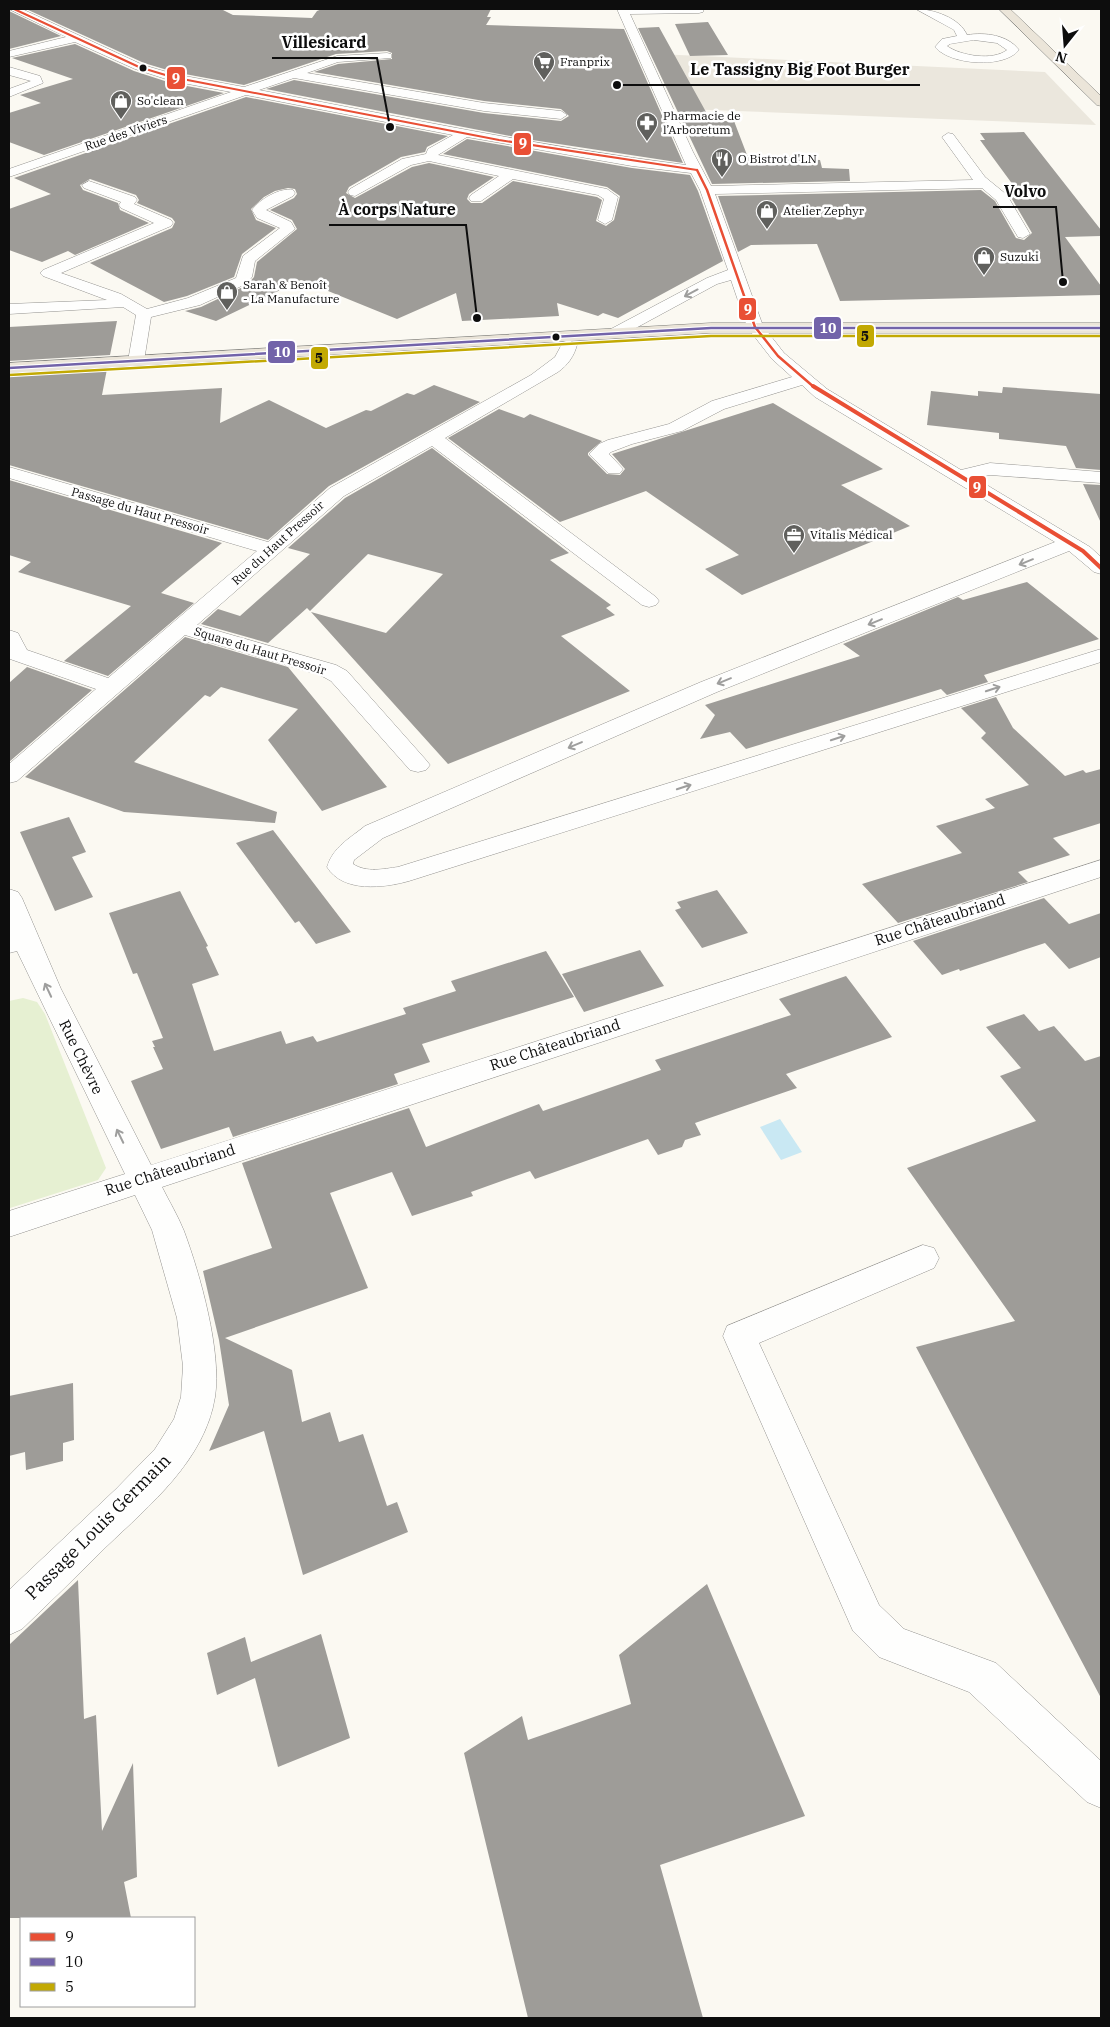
<svg xmlns="http://www.w3.org/2000/svg" width="1110" height="2027" font-family="'IBM Plex Serif',serif">
	<style>
		.green { fill: #e6f0d2 }
		.plaza { fill: #ebe7dd }
		.water { fill: #c9e8f3 }
		.building { fill: #9e9c98 }
		.lines { fill: none; stroke-linecap: round; stroke-linejoin: round }
		.minor-casing { stroke: #949390; stroke-width: 1 }
		.major-casing { stroke: #81817d; stroke-width: 1 }
		.minor { fill: #fefefd; fill-rule: evenodd }
		.major { fill: #ebe5d9; fill-rule: evenodd }
		.bus-1-far2-casing { stroke: #fff; stroke-width: 4 }
		.bus-1-far1-casing { stroke: #fff; stroke-width: 4.5 }
		.bus-1-casing { stroke: #fff; stroke-width: 6 }
		.bus-2-casing { stroke: #fff; stroke-width: 4.5 }
		.bus-3-casing { stroke: #fff; stroke-width: 4.5 }
		.bus-1-far2 { stroke: #e94f35; stroke-width: 2 }
		.bus-1-far1 { stroke: #e94f35; stroke-width: 2.5 }
		.bus-1 { stroke: #e94f35; stroke-width: 4 }
		.bus-2 { stroke: #7263a9; stroke-width: 2.5 }
		.bus-3 { stroke: #c2a903; stroke-width: 2.5 }
		.oneway { stroke: #9e9e9d }
		.bus-dot { fill: #0d0d0d; stroke: #fff; stroke-width: 2 }
		.labels { text-anchor: middle; stroke-width: 5; stroke-linejoin: round; paint-order: stroke }
		.far-poi-label { font-size: 12px; fill: #0d0d0d; stroke: #fff; text-anchor: start }
		.far-street-label { font-size: 12px; fill: #0d0d0d; stroke: #fff }
		.street-label { font-size: 15px; fill: #0d0d0d; stroke: #fff }
		.near-street-label { font-size: 18px; fill: #0d0d0d; stroke: #fff }
		.leader { fill: none; stroke: #0d0d0d; stroke-width: 2 }
		.callout-dot { fill: #0d0d0d; stroke: #fff; stroke-width: 2 }
		.callout-label { font-size: 16px; text-anchor: middle; font-weight: bold; fill: #0d0d0d; stroke: #fff; stroke-width: 5; stroke-linejoin: round; paint-order: stroke }
		.line-badge { stroke: #fff; stroke-width: 2 }
		.badge-label { font-size: 14px; text-anchor: middle; font-weight: bold; fill: #fff }
		.pale-badge-label { font-size: 14px; text-anchor: middle; font-weight: bold; fill: #111 }
	</style>
	<rect width="100%" height="100%" fill="#fbf9f2"/>
	<path class="green" d="M23 998 37 1002 45 1014 106 1168 98 1180 10 1208 9 1001Z"/>
	<path class="plaza" d="M658 54 1045 72 1096 125 684 109Z"/>
	<path class="water" d="M780 1119 802 1152 781 1160 760 1127Z"/>
	<path class="building" d="M26 9H221L233 15 312 18 317 11 322 9H491L487 17H491L486 25 624 29 683 163 526 139 266 89 294 80 484 113 561 121 569 116 561 109 484 101 314 72 338 64 392 59V53L387 51 336 54 244 85 174 72 144 63Z
		M9 11 61 36 9 49Z
		M708 22 728 55 690 56 675 24Z
		M659 27 711 121H734L747 155 792 156V159L820 160 822 168 849 169 850 181 712 184 638 28Z
		M75 44 134 71 171 83 224 93 44 155 9 142V113L41 103 20 95 73 79 12 58Z
		M246 97 448 136 427 147 425 152 401 157 349 187 346 193 355 198 412 167 429 163 494 177 469 194 467 199 471 203H482L513 181 597 197 602 200 596 221 606 226 614 220 620 196 607 187 443 154 467 139 632 168 690 175 698 191 723 261 618 318 603 313 598 316 557 303 559 316 462 321 456 293 397 319 301 280 216 321 185 311 201 307 247 285 254 277 257 262 297 229 292 220 270 210 294 198 297 194 295 189 288 188 275 191 264 197 251 209 256 220 276 228 242 254 234 277 187 296 164 302 90 263 172 228 175 222 172 218 137 203 139 200 136 195 90 179 80 185 83 190 118 203 120 210 149 223 75 255 68 251 42 262 9 250V209L51 194 14 178Z
		M1024 132 1101 230V236L1065 237 1101 286V295L840 301 817 244 751 245 738 252 718 196 981 190 995 201 1016 238 1024 240 1032 233 1009 194 1003 189H1016L980 140H985L980 133Z
		M117 321 110 355 9 361V327Z
		M107 369 102 395 222 388 220 423 269 400 326 428 366 410 371 411 407 393 414 395 434 385 480 402 329 486 268 540 9 465V375Z
		M1003 387 1101 394V470L1076 468 1066 446 999 439V433L927 425 931 391 978 396V391L1002 393Z
		M773 403 883 469 841 485 910 526 742 595 705 569 739 555 646 491 560 522 448 438 499 409 524 418 530 414 602 441 588 453V455L607 474 620 475 625 469 612 454Z
		M432 448 569 553 550 560 611 605 606 608 615 615 561 636 630 691 448 764 311 612 386 633 443 574 368 554 310 611 307 608 268 643 201 624 218 609 240 616 310 554 288 548 345 498Z
		M9 480 222 543 161 593 194 603 108 676 64 661 131 606 18 572 31 562 9 555Z
		M1083 484 1101 485V523Z
		M1027 582 1099 639 984 675 988 682 947 695 941 689 746 749 730 732 700 739 715 715 705 705 860 656 843 644 958 597 963 600Z
		M185 637 288 667 387 787 322 811 268 740 298 709 221 687 210 697 205 695 134 762 277 812 275 823 124 812 25 777Z
		M27 667 92 690 9 762V683Z
		M996 697 1013 728 1065 776 1083 770 1086 773 1101 769V823L1053 838 1070 855 1018 872 1028 882 898 923 862 884 962 853 936 826 995 808 985 799 1029 785 981 738 986 733 961 708Z
		M69 817 86 852 72 857 93 897 55 911 20 832Z
		M273 830 351 932 316 944 299 921 295 923 236 843Z
		M717 890 748 933 702 948 675 910 681 908 677 902Z
		M180 891 208 946 206 947 219 975 192 984 214 1051 281 1031 286 1044 313 1036 317 1042 406 1014 403 1008 456 991 451 981 546 951 574 997 422 1044 430 1062 394 1074 398 1084 233 1137 229 1127 161 1149 131 1081 163 1069 153 1047H155L152 1041 163 1038 137 973 133 974 109 913Z
		M1044 898 1069 924 1101 913V957L1069 969 1045 943 960 971 959 969 942 975 913 941Z
		M640 950 664 986 584 1012 562 974Z
		M846 976 892 1037 786 1074 797 1088 695 1123 701 1135 685 1140 682 1147 658 1155 648 1139 535 1179 530 1171 471 1192 473 1196 412 1216 392 1172 330 1193 368 1288 225 1338 292 1370 302 1422 330 1412 339 1442 363 1434 387 1506 397 1502 408 1532 303 1575 264 1431 209 1451 229 1405 219 1340 203 1271 272 1248 242 1163 409 1108 426 1147 539 1104 543 1111 661 1070 655 1060 791 1015 779 999Z
		M1024 1014 1039 1031 1054 1026 1085 1061 1101 1056V1698L916 1347 1015 1321 907 1168 1036 1121 1000 1076 1021 1068 986 1027Z
		M73 1383 74 1440 63 1443V1461L26 1470 25 1452 9 1456V1396Z
		M78 1580 84 1719 96 1715 102 1831 133 1763 137 1877 124 1882 131 1918H9V1645Z
		M707 1584 805 1816 660 1865 703 2018H528L464 1753 522 1716 528 1740 631 1704 619 1655Z
		M321 1634 350 1738 278 1767 255 1678 217 1695 207 1653 245 1637 251 1662Z"/>
	<g class="lines">
		<g class="minor-casing">
			<path id="minor" d="M9 9H22L143 65 174 74 244 87 337 56 387 53 391 54V58L338 62 307 73 484 103 561 111 567 115 561 119 484 111 294 78 259 90C401 117 543 147 686 165L617 9H703V12L699 13 630 14 693 152 711 186 973 180 942 137 948 133 953 134 985 177 1007 195 1030 234 1023 238 1018 237 996 200 982 188 715 194 763 326 784 353 827 389 961 470 990 463 1101 472V483L990 475 975 478 1090 547 1101 557V574L1094 572 1069 551 717 692 383 838 354 860 353 864C367 873 383 869 398 867L1101 649V662L409 881C384 888 343 893 327 867 333 847 349 839 365 826L701 682 1055 542 815 397 802 385 724 409 682 431 632 444 611 452 609 454 623 469 620 473H608L589 454 599 444 608 440 669 424 712 401 792 377 772 359 747 327 731 280 717 284 621 336 615 338 607 333 609 330 707 278 728 270 700 190 691 173 632 166 467 137 438 155 607 189 618 197 612 220 605 224 598 220 604 199 598 195 513 179 481 201H471L469 198 471 195 499 176 429 161 411 165 355 196 350 195 348 192 350 189 402 159 426 154 428 149 453 135 246 95 9 177V169L231 92 172 81 135 69 75 42 9 57V51L66 37Z
				M916 9C933 9 960 18 967 35 985 32 1008 35 1019 50 1004 69 950 65 935 47L942 39 957 36 954 30ZM974 40 997 43 1007 50C993 61 961 56 947 46L950 44Z
				M9 67 40 76 43 83 9 97V89L31 81 9 75Z
				M89 181 135 197 137 200 134 204 171 220 173 223 171 226 61 273 121 294 147 309 188 298 236 278 243 256 280 228 257 218 252 210C259 200 280 187 293 190L295 193 293 196 266 210 291 222 295 229 255 261 252 277 246 284 200 305 151 317 144 361 142 365H130L128 361 136 315 123 307 9 314V304L107 300 43 276 40 273 43 270 154 223 121 208 119 205 121 202 84 188 82 185Z
				M569 340 577 345C574 356 568 365 558 372L445 438 656 597 659 601 656 605 649 607 642 605 432 446 344 496 197 625 336 665 347 671 426 760 430 765 426 770 418 772 410 770 331 681 320 675 185 635 17 781 9 783V764L96 689 10 659 9 630 18 633 27 650 108 678 257 551 9 478V467L268 542 330 488 531 375 555 357 563 342Z
				M1101 860V877L162 1187C169 1201 178 1216 184 1231 200 1274 222 1352 215 1397 205 1460 150 1505 106 1547 78 1575 50 1602 22 1629L9 1635V1590L116 1489 155 1449 174 1419 181 1397 183 1366 177 1318 152 1230 135 1195 9 1237V1211L125 1174 17 951 9 953V889L18 892 22 898 61 989 151 1165Z
				M923 1245 934 1248 939 1258 934 1268 759 1343 879 1605 904 1629 996 1663 1101 1761V1808L1087 1802 969 1692 879 1657 853 1631 723 1336 727 1326Z"/>
		</g>
		<g class="major-casing">
			<path id="major" d="M999 9H1010L1101 96V106L1097 105Z
				M711 323H1101V333H711L9 373V363Z"/>
		</g>
		<use href="#minor" class="minor"/>
		<use href="#major" class="major"/>
		<g class="bus-1-far2-casing">
			<path id="bus-1-far2" d="M14 9 139 67 172 77 499 140 697 170"/>
		</g>
		<g class="bus-1-far1-casing">
			<path id="bus-1-far1" d="M697 170 707 190 755 327 778 356 815 388"/>
		</g>
		<g class="bus-1-casing">
			<path id="bus-1" d="M813 386 1083 551 1101 568"/>
		</g>
		<g class="bus-2-casing">
			<path id="bus-2" d="M9 368 711 328H1101"/>
		</g>
		<g class="bus-3-casing">
			<path id="bus-3" d="M9 375 711 336H1101"/>
		</g>
		<use href="#bus-1-far2" class="bus-1-far2"/>
		<use href="#bus-1-far1" class="bus-1-far1"/>
		<use href="#bus-1" class="bus-1"/>
		<use href="#bus-2" class="bus-2"/>
		<use href="#bus-3" class="bus-3"/>
	</g>
	<defs><path id="oneway-shaft" d="M-6 0H5M1.5-3L5.5 0L1.5 3" fill="none" stroke-width="1.6" stroke-linecap="round" stroke-linejoin="round" transform="scale(1.25)"/></defs>
	<g class="oneway">
		<use href="#oneway-shaft" transform="translate(691 293) rotate(152)"/>
		<use href="#oneway-shaft" transform="translate(1026 562) rotate(158)"/>
		<use href="#oneway-shaft" transform="translate(875 622) rotate(158)"/>
		<use href="#oneway-shaft" transform="translate(724 681) rotate(158)"/>
		<use href="#oneway-shaft" transform="translate(993 689) rotate(-18)"/>
		<use href="#oneway-shaft" transform="translate(838 738) rotate(-18)"/>
		<use href="#oneway-shaft" transform="translate(575 745) rotate(157)"/>
		<use href="#oneway-shaft" transform="translate(684 787) rotate(-18)"/>
		<use href="#oneway-shaft" transform="translate(48 990) rotate(-115)"/>
		<use href="#oneway-shaft" transform="translate(120 1136) rotate(-116)"/>
	</g>
	<defs>
		<g id="supermarket-pin" transform="scale(1.125)"><path d="M0 17L-7.5 6A9.5 9.5 0 1 1 7.5 6Z" fill="#60605d" stroke="#fff"/><path d="M-6-5.5h2.5l.6 2H6L4.5 2H-2.5L-4.4-4H-6ZM-1.5 3.2a1.3 1.3 0 1 0 .1 0ZM3 3.2a1.3 1.3 0 1 0 .1 0Z" fill="#fff"/></g>
		<g id="shop-pin" transform="scale(1.125)"><path d="M0 17L-7.5 6A9.5 9.5 0 1 1 7.5 6Z" fill="#60605d" stroke="#fff"/><path d="M-5-2.5h2.3a2.7 3.5 0 0 1 5.4 0H5L5.5 6h-11ZM-1.5-2.5h3a1.5 2.3 0 0 0-3 0Z" fill="#fff"/></g>
		<g id="pharmacy-pin" transform="scale(1.125)"><path d="M0 17L-7.5 6A9.5 9.5 0 1 1 7.5 6Z" fill="#60605d" stroke="#fff"/><path d="M-2-6h4v4h4v4h-4v4h-4v-4h-4v-4h4Z" fill="#fff"/></g>
		<g id="restaurant-pin" transform="scale(1.125)"><path d="M0 17L-7.5 6A9.5 9.5 0 1 1 7.5 6Z" fill="#60605d" stroke="#fff"/><path d="M-5-6h1v4h1v-4h1v4h1v-4h1v5L-1.5 .5V6h-2V.5L-5-1ZM5-6V6H3V1.5H1.5Q1.5-4 5-6Z" fill="#fff"/></g>
		<g id="office-pin" transform="scale(1.125)"><path d="M0 17L-7.5 6A9.5 9.5 0 1 1 7.5 6Z" fill="#60605d" stroke="#fff"/><path d="M-6-3h4V-5.5h4V-3h4V5H-6ZM-1-4.5V-3h2v-1.5ZM-6 0V1H6V0Z" fill="#fff"/></g>
	</defs>
	<g fill-rule="evenodd">
		<use href="#supermarket-pin" x="544" y="62"/>
		<use href="#shop-pin" x="121" y="101"/>
		<use href="#pharmacy-pin" x="647" y="123"/>
		<use href="#restaurant-pin" x="722" y="159"/>
		<use href="#shop-pin" x="767" y="211"/>
		<use href="#shop-pin" x="984" y="257"/>
		<use href="#shop-pin" x="227" y="292"/>
		<use href="#office-pin" x="794" y="535"/>
	</g>
	<g class="bus-dot">
		<circle cx="143" cy="68" r="4.5"/>
		<circle cx="556" cy="337" r="4.5"/>
	</g>
	<g class="labels">
		<g class="far-poi-label">
			<text x="560" y="66">Franprix</text>
			<text x="137" y="105">So'clean</text>
			<text x="663" y="120">Pharmacie de<tspan x="663" dy="14">l’Arboretum</tspan></text>
			<text x="738" y="163">O Bistrot d'LN</text>
			<text x="783" y="215">Atelier Zephyr</text>
			<text x="1000" y="261">Suzuki</text>
			<text x="243" y="289">Sarah &amp; Benoît<tspan x="243" dy="14">- La Manufacture</tspan></text>
			<text x="810" y="539">Vitalis Médical</text>
		</g>
		<g class="far-street-label">
			<text transform="translate(126 133) rotate(-19)" y="4">Rue des Viviers</text>
			<text transform="translate(140 511) rotate(16)" y="4">Passage du Haut Pressoir</text>
			<text transform="translate(278 543) rotate(-42)" y="4">Rue du Haut Pressoir</text>
			<text transform="translate(260 651) rotate(17)" y="4">Square du Haut Pressoir</text>
		</g>
		<g class="street-label">
			<text transform="translate(940 920) rotate(-18)" y="5">Rue Châteaubriand</text>
			<text transform="translate(555 1045) rotate(-18)" y="5">Rue Châteaubriand</text>
			<text transform="translate(81 1057) rotate(64)" y="5">Rue Chèvre</text>
			<text transform="translate(170 1170) rotate(-18)" y="5">Rue Châteaubriand</text>
		</g>
		<g class="near-street-label">
			<text transform="translate(98 1527) rotate(-45)" y="6">Passage Louis Germain</text>
		</g>
	</g>
	<path class="leader" d="M390 127L377 58H272M617 85L681 85H920M1063 282L1056 207H993M477 318L466 225H329"/>
	<g class="callout-dot">
		<circle cx="390" cy="127" r="5"/>
		<circle cx="617" cy="85" r="5"/>
		<circle cx="1063" cy="282" r="5"/>
		<circle cx="477" cy="318" r="5"/>
	</g>
	<g class="callout-label">
		<text x="324" y="48">Villesicard</text>
		<text x="800" y="75">Le Tassigny Big Foot Burger</text>
		<text x="1025" y="197">Volvo</text>
		<text x="397" y="215">À corps Nature</text>
	</g>
	<g class="line-badge">
		<rect x="166" y="66" width="20" height="24" rx="5" fill="#e94f35"/>
		<rect x="513" y="132" width="19" height="24" rx="5" fill="#e94f35"/>
		<rect x="738" y="297" width="19" height="24" rx="5" fill="#e94f35"/>
		<rect x="813" y="316" width="29" height="24" rx="5" fill="#7263a9"/>
		<rect x="856" y="324" width="19" height="24" rx="5" fill="#c2a903"/>
		<rect x="267" y="340" width="29" height="24" rx="5" fill="#7263a9"/>
		<rect x="310" y="346" width="19" height="24" rx="5" fill="#c2a903"/>
		<rect x="968" y="475" width="19" height="24" rx="5" fill="#e94f35"/>
	</g>
	<g class="badge-label">
		<text x="176" y="83">9</text>
		<text x="523" y="148">9</text>
		<text x="748" y="314">9</text>
		<text x="828" y="333">10</text>
		<text x="282" y="357">10</text>
		<text x="977" y="492">9</text>
	</g>
	<g class="pale-badge-label">
		<text x="865" y="341">5</text>
		<text x="319" y="363">5</text>
	</g>
	<rect width="1110" height="2027" fill="none" stroke="#0d0d0d" stroke-width="20"/>
	<rect x="20" y="1917" width="175" height="90" fill="#ffffff" stroke="#9e9e9e"/>
	<rect x="30" y="1933" width="25" height="8" fill="#e94f35" stroke="#9e9e9e"/>
	<text x="65" y="1942" font-size="15" fill="#0d0d0d">9</text>
	<rect x="30" y="1958" width="25" height="8" fill="#7263a9" stroke="#9e9e9e"/>
	<text x="65" y="1967" font-size="15" fill="#0d0d0d">10</text>
	<rect x="30" y="1983" width="25" height="8" fill="#c2a903" stroke="#9e9e9e"/>
	<text x="65" y="1992" font-size="15" fill="#0d0d0d">5</text>
	<g transform="translate(1065 45) rotate(197)" stroke="#ffffff" stroke-width="4" paint-order="stroke">
	<path d="M0-4L9 19L0 12L-9 19Z" fill="#0d0d0d"/>
	<text y="-8" font-size="14" font-weight="bold" text-anchor="middle" fill="#0d0d0d">N</text>
	</g>
</svg>
